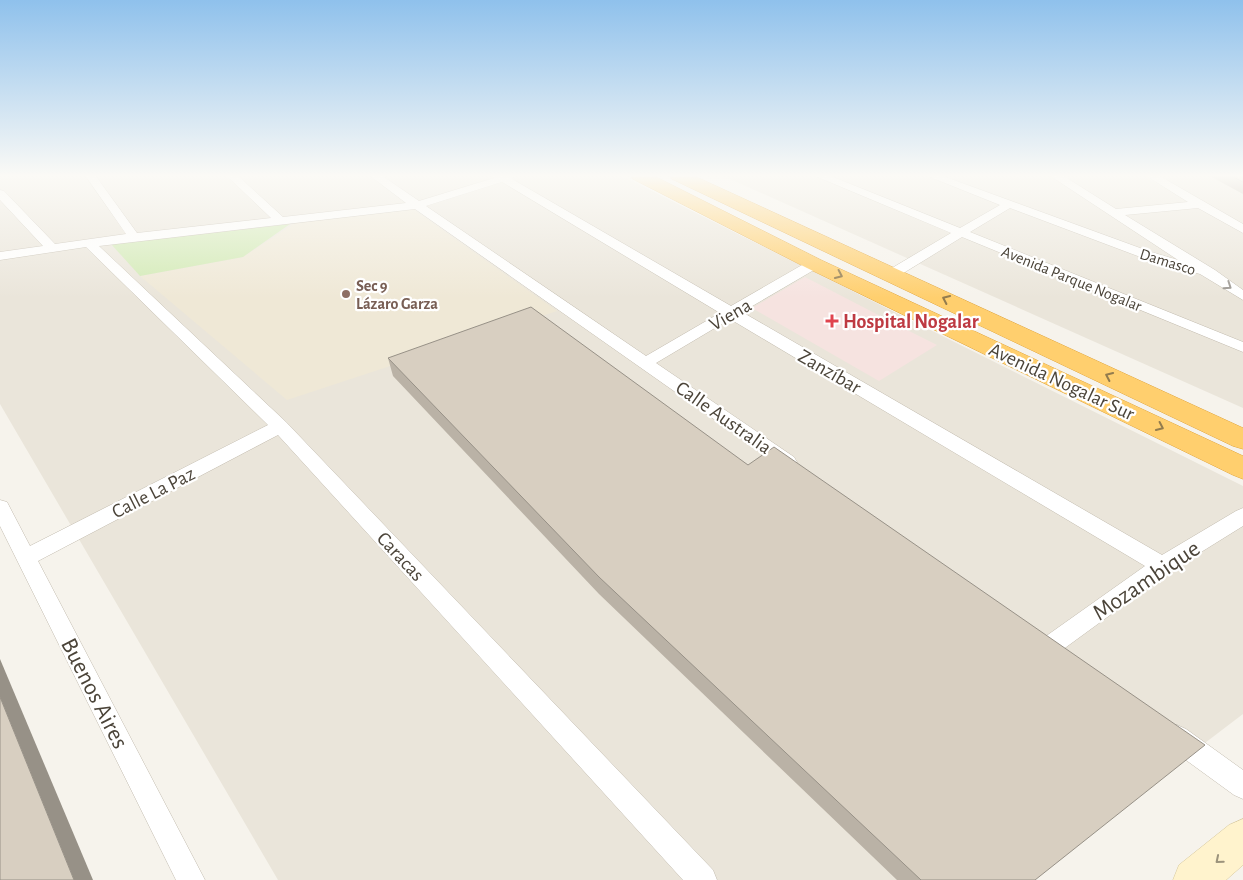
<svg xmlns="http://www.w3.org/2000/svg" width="1243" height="880" font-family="'Alegreya Sans',sans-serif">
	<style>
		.residential { fill: #eae5da }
		.education { fill: #efe8d6 }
		.medical { fill: #f6e3e0 }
		.green { fill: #d2eab5 }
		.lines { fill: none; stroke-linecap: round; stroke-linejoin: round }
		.street-casing { stroke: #c2bbae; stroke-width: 1 }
		.secondary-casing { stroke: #d6c79b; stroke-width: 1 }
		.highway-casing { stroke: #e0a43c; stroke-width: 1 }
		.street { fill: #fff; fill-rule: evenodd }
		.secondary { fill: #fff3cd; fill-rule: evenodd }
		.highway { fill: #ffcf6e; fill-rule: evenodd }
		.wall { fill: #bab2a6 }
		.shaded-wall { fill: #979187 }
		.building { fill: #d8cfc1; stroke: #979187 }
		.oneway { stroke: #937c4e }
		.oneway2 { stroke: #9c9892 }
		.oneway3 { stroke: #9c937c }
		.education-dot { fill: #8d6e63; stroke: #fff; stroke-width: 2 }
		.health-dot { fill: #e0444e; stroke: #fff; stroke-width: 2 }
		.labels { text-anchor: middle; stroke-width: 4.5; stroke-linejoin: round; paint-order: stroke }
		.far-street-label { font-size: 16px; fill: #4b4439; stroke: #fff }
		.far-education-label { font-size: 16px; font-weight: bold; fill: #785e54; stroke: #fff; text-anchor: start }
		.street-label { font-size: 20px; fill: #4b4439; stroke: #fff }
		.health-label { font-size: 20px; font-weight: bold; fill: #be3a42; stroke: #fff; text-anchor: start }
		.near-street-label { font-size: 24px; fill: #4b4439; stroke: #fff }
	</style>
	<rect width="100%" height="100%" fill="#f6f3ec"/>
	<path class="residential" d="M0 175H620L1243 486V714L1025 880H278L0 404Z
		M721 175H1142L1243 233V408Z
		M1154 175H1243V225Z"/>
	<path class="education" d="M413 209 557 311 287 400 140 276 243 257 295 223Z"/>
	<path class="medical" d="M805 277 915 334 937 345 879 381 752 308Z"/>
	<path class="green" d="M290 224 243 257 140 276 111 244Z"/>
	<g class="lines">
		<g class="street-casing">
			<path id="street" d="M85 175H95L137 233 271 218 226 175H237L283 217 406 203 369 175H381L419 201 494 178 492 175H516L512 179 731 306 809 261H819L820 264 819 267 742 312 1162 555 1236 511 1243 508V526L1169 572 1058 653 1050 657 1042 653 1039 646 1042 639 1145 566 730 319 656 363 794 457 797 462 794 467 788 469 782 467 415 209 99 246 286 422 713 870 717 880H683L278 435 38 561 205 880H176L0 526V500L7 502 30 546 268 425 86 247 0 260V252L43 246 0 200V190L4 191 55 244 126 234ZM502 182 720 313 646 356 426 206Z
				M813 175H828L960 228 1000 205 925 175H940L1151 252 1178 260 1049 175H1062L1116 209 1188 202 1145 175H1158L1243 224V233L1198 208 1125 215 1215 270 1243 290V300L1200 274 1143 258 1010 208 970 232 1243 342V352L962 237 897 277H887L885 274 887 271 951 233Z
				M1177 725 1186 729 1243 770V799L1234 795 1168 747 1164 738 1168 729Z"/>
		</g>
		<g class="secondary-casing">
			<path id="secondary" d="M1243 819V865L1226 880H1173L1179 865 1229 825Z"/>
		</g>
		<g class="highway-casing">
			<path id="highway" d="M631 175H652L821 260 1243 456V479L1233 475 807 268 633 179Z
				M670 175H692L1243 428V449L1233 446 672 179Z"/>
		</g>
		<use href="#street" class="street"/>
		<use href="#secondary" class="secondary"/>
		<use href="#highway" class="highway"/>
	</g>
	<path class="wall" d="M1208 175H1243V194Z
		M388 358 1035 880H897L599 594 393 376Z"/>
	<path class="shaded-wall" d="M0 659 93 880H74L0 697Z"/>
	<path class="building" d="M1230 175H1243V182Z
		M531 307 748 465 774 447 1205 745 1035 880H921L599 577 388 358Z
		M0 697 74 880H0Z"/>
	<defs><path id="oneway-chevron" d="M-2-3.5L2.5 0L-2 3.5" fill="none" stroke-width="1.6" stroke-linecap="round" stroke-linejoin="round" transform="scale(1.25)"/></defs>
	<g class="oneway">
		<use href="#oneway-chevron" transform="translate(839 275) rotate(25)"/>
		<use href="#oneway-chevron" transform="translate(946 299) rotate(-155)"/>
		<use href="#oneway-chevron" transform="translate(1109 376) rotate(-155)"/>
		<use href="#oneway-chevron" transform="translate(1160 427) rotate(25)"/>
	</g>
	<use class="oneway2" href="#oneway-chevron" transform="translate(1228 286) rotate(34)"/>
	<use class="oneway3" href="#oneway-chevron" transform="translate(1219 860) rotate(140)"/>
	<linearGradient id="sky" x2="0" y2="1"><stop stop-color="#8fc1ec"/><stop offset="0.59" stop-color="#fbfaf6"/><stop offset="1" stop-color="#fbfaf6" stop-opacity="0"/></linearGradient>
	<rect width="1243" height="298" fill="url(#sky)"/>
	<circle class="education-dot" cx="346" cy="294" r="5"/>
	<path class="health-dot" d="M829.5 313.5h5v5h5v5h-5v5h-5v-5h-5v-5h5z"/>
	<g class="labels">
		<g class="far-street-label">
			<text transform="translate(1168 261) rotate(17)" y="6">Damasco</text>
			<text transform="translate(1072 278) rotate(22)" y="6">Avenida Parque Nogalar</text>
		</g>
		<g class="far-education-label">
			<text x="356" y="291">Sec 9<tspan x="356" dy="18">Lázaro Garza</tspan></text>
		</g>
		<g class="street-label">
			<text transform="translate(730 314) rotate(-30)" y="7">Viena</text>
			<text transform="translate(830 371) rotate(30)" y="7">Zanzíbar</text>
			<text transform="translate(1062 381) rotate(25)" y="7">Avenida Nogalar Sur</text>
			<text transform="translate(724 417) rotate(35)" y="7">Calle Australia</text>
			<text transform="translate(153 492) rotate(-27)" y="7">Calle La Paz</text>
			<text transform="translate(401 556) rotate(47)" y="7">Caracas</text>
		</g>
		<g class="health-label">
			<text x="843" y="328">Hospital Nogalar</text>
		</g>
		<g class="near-street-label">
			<text transform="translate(1146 580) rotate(-34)" y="8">Mozambique</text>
			<text transform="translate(95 693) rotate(63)" y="8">Buenos Aires</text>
		</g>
	</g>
</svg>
